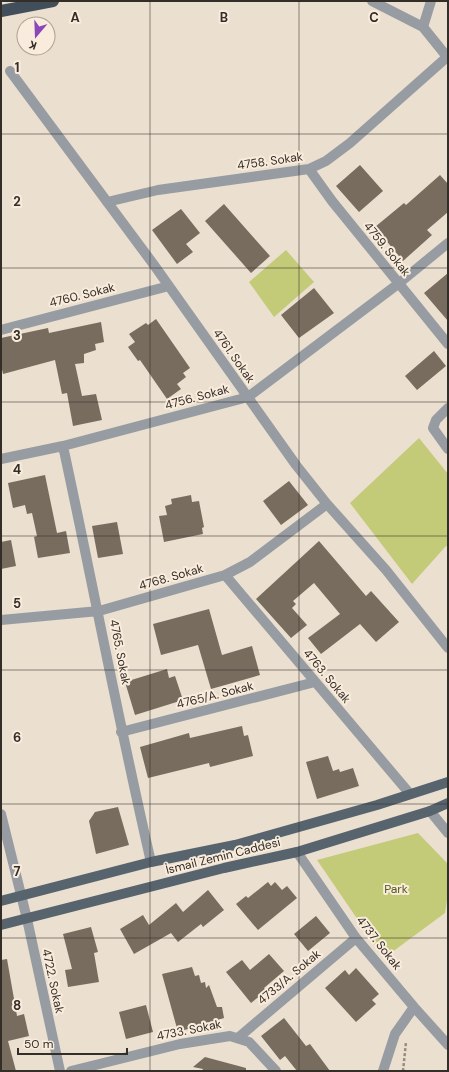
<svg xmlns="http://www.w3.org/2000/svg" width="449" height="1072" font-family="'DM Sans',sans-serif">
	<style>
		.green { fill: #c3cb79 }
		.building { fill: #776c5e }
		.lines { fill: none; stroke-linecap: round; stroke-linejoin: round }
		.path { stroke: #948c80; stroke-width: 2.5; stroke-dasharray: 3 2; stroke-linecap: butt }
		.minor { stroke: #969ca2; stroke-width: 10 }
		.major { stroke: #58646d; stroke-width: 10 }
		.highway { stroke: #424f5a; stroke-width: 12 }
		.grid { fill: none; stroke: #332e28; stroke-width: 1; stroke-opacity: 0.55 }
		.labels { text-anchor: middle; stroke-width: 4; stroke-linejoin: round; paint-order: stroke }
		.street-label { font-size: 12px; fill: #332e28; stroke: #f9ecdc }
		.park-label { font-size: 12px; fill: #54591a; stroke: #f9ecdc }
		.grid-label { font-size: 13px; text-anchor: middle; font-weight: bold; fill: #332e28; stroke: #f9ecdc; stroke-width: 4; stroke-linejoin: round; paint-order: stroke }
	</style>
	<rect width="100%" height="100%" fill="#ebdfcf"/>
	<path class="green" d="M286 250 314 282 274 317 249 282Z
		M419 438 448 474V547L446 546 412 584 350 503Z
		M418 833 448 864V894L445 913 384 958 317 860Z"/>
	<path class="building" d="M360 165 383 191 359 212 336 186Z
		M440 175 448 184V212L427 230 432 235 403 261 375 227 404 203 406 205Z
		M224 204 270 256 251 273 205 221Z
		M181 209 200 233 186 244 193 252 177 264 152 230Z
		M448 273V321L424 293Z
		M314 288 334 313 299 338 281 315Z
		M156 319 190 368 183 373 186 377 177 384 181 389 167 399 140 360 138 361 128 347 135 342 129 334 146 323 148 325Z
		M101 322 104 342 95 344 96 350 84 354V363L75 364 82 396 96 394 102 420 73 426 67 393 62 394 55 360 3 374 1 365V338L48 328 49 333Z
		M434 351 446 366 417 390 405 376Z
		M45 475 57 533 66 531 70 553 38 558 34 537 37 536 32 513 27 514 25 505 13 508 8 483Z
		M289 481 308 505 281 525 263 501Z
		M191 495 192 502 199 501 204 527 202 528 203 534 164 542 159 516 167 515 165 506 172 504 171 499Z
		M117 522 123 554 98 558 92 526Z
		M11 540 16 566 1 569V542Z
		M319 541 366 596 371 591 399 622 376 642 360 624 321 654 308 638 340 614 314 583 293 601 296 604 292 608 307 625 291 638 256 599Z
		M209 609 222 655 252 646 260 675 211 689 198 645 161 655 153 624Z
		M167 669 169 678 175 676 183 700 135 715 125 682Z
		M242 726 244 736 248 735 253 756 210 767 209 763 148 778 140 747 189 733 190 738Z
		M328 756 333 771 339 769 340 772 353 768 359 786 317 799 306 762Z
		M118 807 129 845 96 854 89 821 95 812Z
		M268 882 271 886 275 882 282 890 287 886 297 898 258 930 236 904 246 896 248 898Z
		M208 890 224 910 203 927 201 924 178 942 171 933 134 954 120 929 143 915 149 925 176 903 183 912Z
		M316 916 330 933 308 951 294 934Z
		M91 927 98 952 94 953 99 982 68 987 65 970 72 969 63 934Z
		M269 954 284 971 264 988 266 991 251 1003 226 972 242 960 250 970Z
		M7 959 17 1016 24 1014 29 1036 8 1041 16 1071H1V960Z
		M192 967 195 976 199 975 201 983 205 982 206 988 209 985 217 1007H222L224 1018 178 1032 162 974Z
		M356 968 379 994 372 1000 376 1004 356 1022 325 988 345 970 349 975Z
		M146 1005 153 1032 126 1039 119 1012Z
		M284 1018 306 1046 310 1044 330 1071H297L285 1056 280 1060 261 1036Z
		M205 1057 246 1068V1071H202L203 1069 193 1067Z"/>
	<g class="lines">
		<path class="path" d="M403 1071 406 1042"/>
		<path class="minor" d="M372 1 423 27 431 1
			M423 27 448 58
			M10 71 154 265 296 465 327 504 386 570 448 648
			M309 169 332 201 448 344
			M107 202 158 190 309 169 326 161 350 143 447 57
			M1 330 169 286
			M448 408 436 420 433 428 448 449
			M63 446C93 585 119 724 151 862
			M1 459 63 446 248 397 398 284 448 243
			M225 575 410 794
			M1 620 99 611 225 575 250 562 327 504
			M121 732 315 682
			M430 811 448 833
			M1 814 27 919 60 1071
			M297 852 356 938 414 1007 448 1045
			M239 1037 356 938
			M71 1071 180 1044 230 1036 249 1042 276 1071
			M383 1071 395 1034 414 1007"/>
		<path class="major" d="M1 901 151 862 235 845 377 805 448 782
			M1 925 224 868 297 852 430 811 448 803"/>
		<path class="highway" d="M1 11 53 1"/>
	</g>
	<path class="grid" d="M150 1V1071M299 1V1071M1 134H448M1 268H448M1 402H448M1 536H448M1 670H448M1 804H448M1 938H448"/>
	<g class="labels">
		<g class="street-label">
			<text transform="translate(270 161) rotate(-8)" y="4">4758. Sokak</text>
			<text transform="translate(387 249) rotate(51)" y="4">4759. Sokak</text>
			<text transform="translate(82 295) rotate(-14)" y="4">4760. Sokak</text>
			<text transform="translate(234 356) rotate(55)" y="4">4761. Sokak</text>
			<text transform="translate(197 397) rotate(-15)" y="4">4756. Sokak</text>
			<text transform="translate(171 577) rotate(-16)" y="4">4768. Sokak</text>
			<text transform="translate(120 652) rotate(79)" y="4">4765. Sokak</text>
			<text transform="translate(327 676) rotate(50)" y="4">4763. Sokak</text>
			<text transform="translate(215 695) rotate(-14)" y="4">4765/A. Sokak</text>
			<text transform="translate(223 856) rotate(-14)" y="4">İsmail Zemin Caddesi</text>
			<text transform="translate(379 943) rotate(52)" y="4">4737. Sokak</text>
			<text transform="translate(289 977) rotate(-40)" y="4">4733/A. Sokak</text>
			<text transform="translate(53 981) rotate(78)" y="4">4722. Sokak</text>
			<text transform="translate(189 1030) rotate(-11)" y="4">4733. Sokak</text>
		</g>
		<g class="park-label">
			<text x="396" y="893">Park</text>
		</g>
	</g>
	<g class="grid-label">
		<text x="75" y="22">A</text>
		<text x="224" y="22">B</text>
		<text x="374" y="22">C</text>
		<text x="17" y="72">1</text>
		<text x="17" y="206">2</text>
		<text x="17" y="340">3</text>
		<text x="17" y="474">4</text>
		<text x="17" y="608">5</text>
		<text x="17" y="742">6</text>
		<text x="17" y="876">7</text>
		<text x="17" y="1010">8</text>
	</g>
	<rect width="449" height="1072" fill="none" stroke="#332e28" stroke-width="4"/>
	<g transform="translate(36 36) rotate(199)"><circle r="19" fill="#f9ecdc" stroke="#aaa094"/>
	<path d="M0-3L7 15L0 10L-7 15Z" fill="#8c46b9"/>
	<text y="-6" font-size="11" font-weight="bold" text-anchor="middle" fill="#332e28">K</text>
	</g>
	<path d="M18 1048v6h109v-6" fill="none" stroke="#332e28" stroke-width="2"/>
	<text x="24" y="1048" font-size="12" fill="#332e28" stroke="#f9ecdc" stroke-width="3" paint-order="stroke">50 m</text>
</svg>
